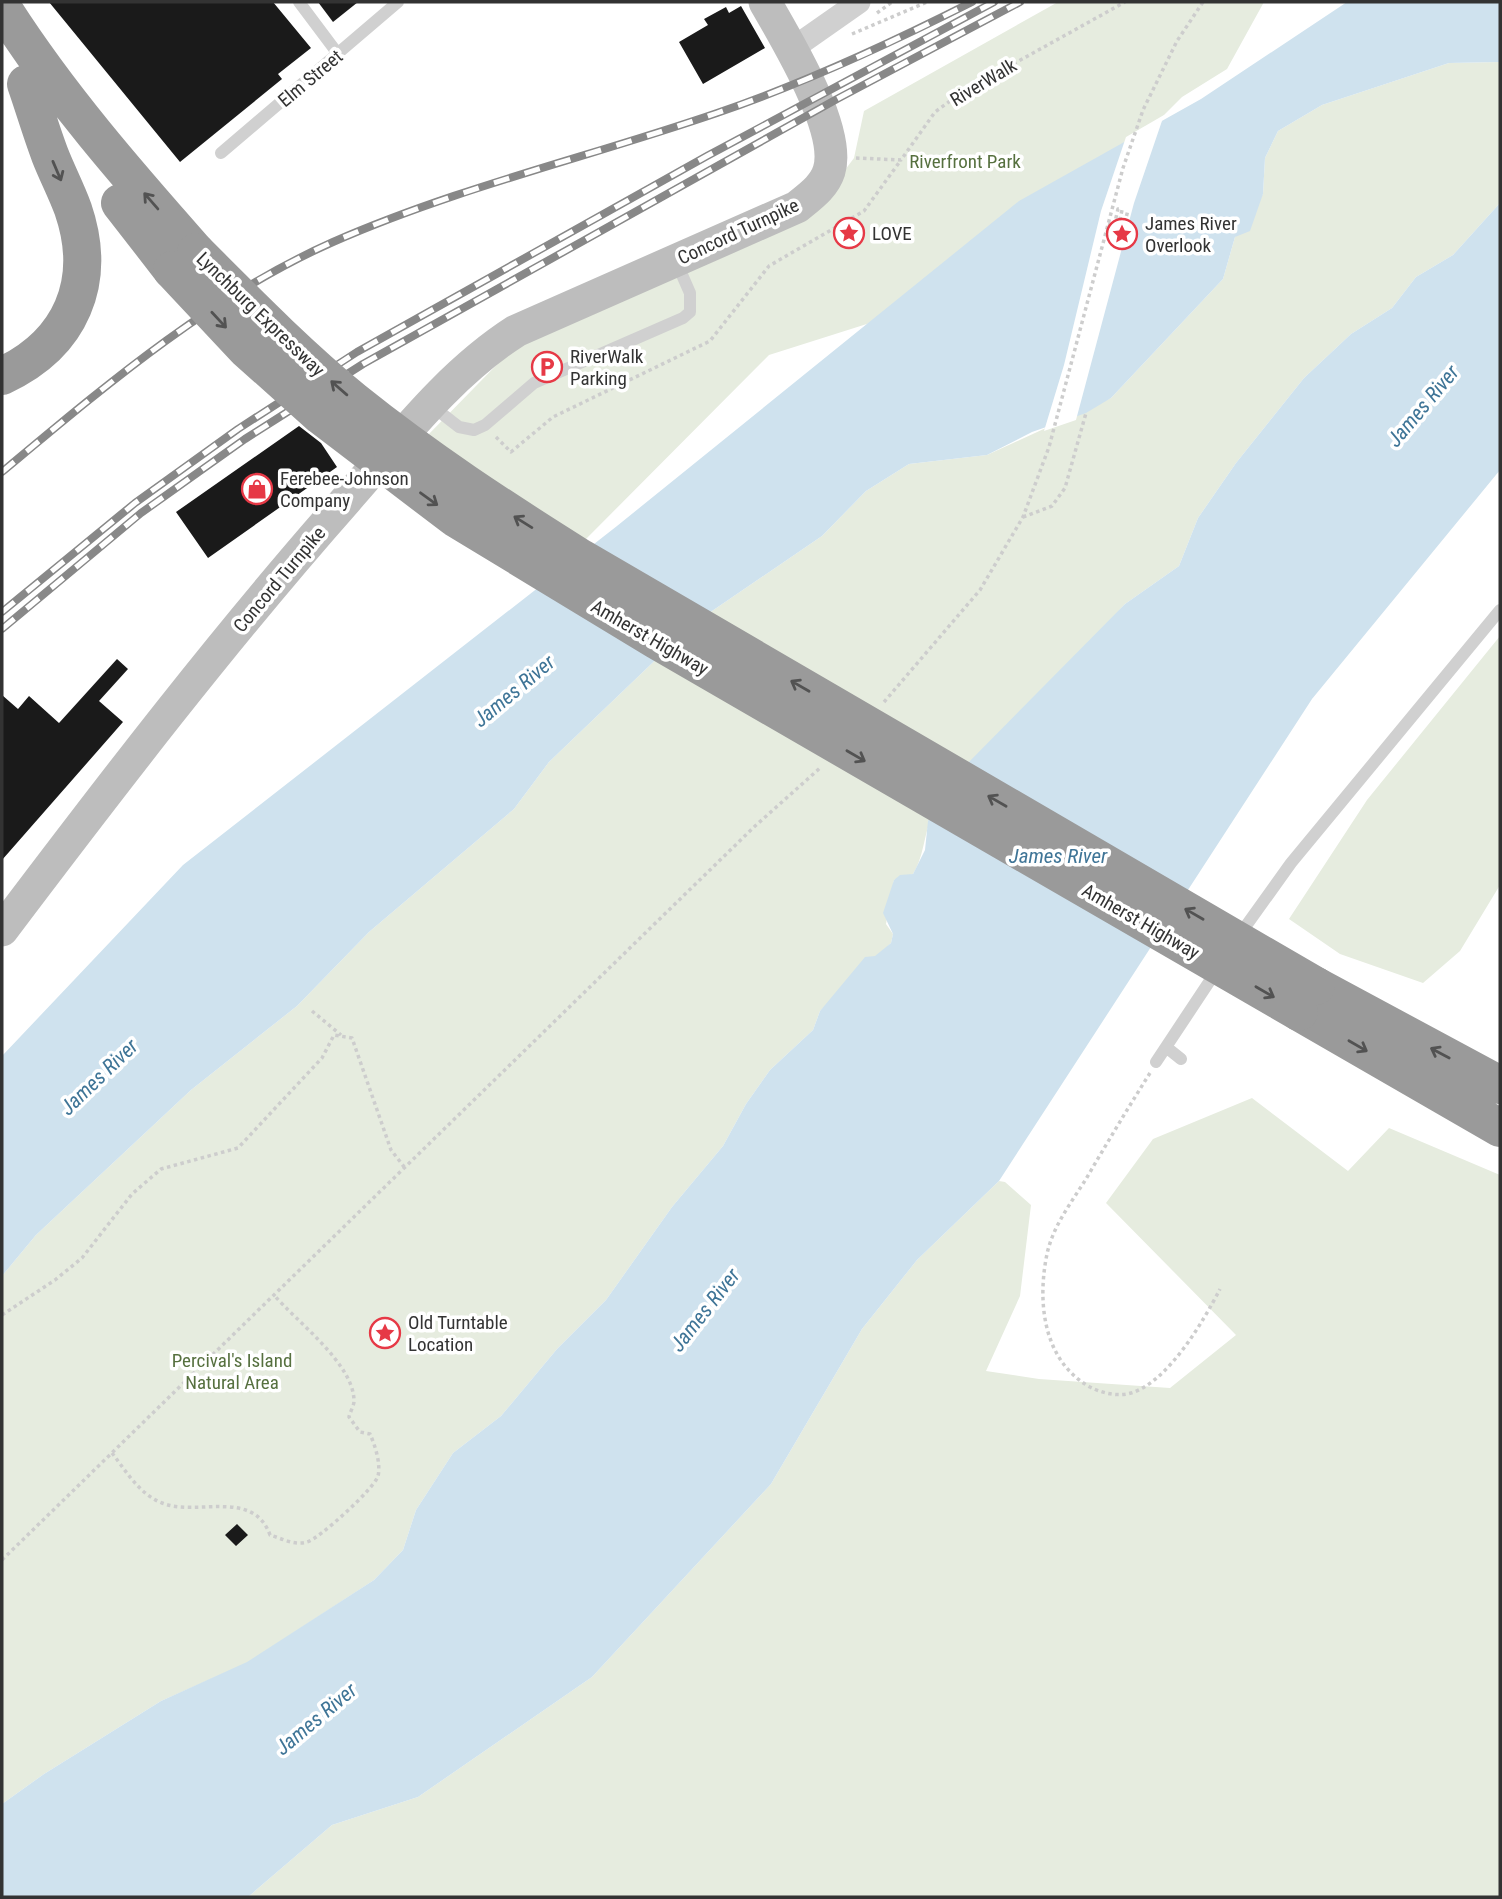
<svg xmlns="http://www.w3.org/2000/svg" width="1502" height="1899" font-family="'Roboto Condensed',sans-serif">
	<style>
		.green { fill: #e6ecdf }
		.water { fill: #cfe2ee }
		.pier { fill: #fff }
		.building { fill: #1a1a1a }
		.lines { fill: none; stroke-linecap: round; stroke-linejoin: round }
		.path { stroke: #cdcdcd; stroke-width: 3.5; stroke-dasharray: 3.5 3.5; stroke-linecap: butt }
		.lane { stroke: #d0d0d0; stroke-width: 12 }
		.street { stroke: #d0d0d0; stroke-width: 23 }
		.secondary { stroke: #bdbdbd; stroke-width: 33 }
		.highway { stroke: #9a9a9a; stroke-width: 38 }
		.rail-casing { stroke: #888; stroke-width: 8 }
		.rail { stroke: #fff; stroke-width: 5; stroke-dasharray: 16; stroke-linecap: butt }
		.highway-bridge { stroke: #9a9a9a; stroke-width: 38 }
		.oneway { stroke: #525252 }
		.labels { text-anchor: middle; stroke-width: 7; stroke-linejoin: round; paint-order: stroke }
		.street-label { font-size: 19px; fill: #333; stroke: #fff }
		.park-label { font-size: 19px; fill: #56703f; stroke: #fff }
		.poi-label { font-size: 19px; fill: #333; stroke: #fff; text-anchor: start }
		.water-label { font-size: 21px; font-style: italic; fill: #3f7597; stroke: #fff }
	</style>
	<rect width="100%" height="100%" fill="#fff"/>
	<path class="green" d="M1058 2H1264L1227 69 1182 97 1070 209 933 303 769 355 584 541 427 436 518 343 821 202 854 158 864 111Z
		M1500 62V203L1453 255 1416 277 1392 308 1351 334 1304 378 1236 463 1198 518 1179 566 1125 604 936 810C923 829 926 853 913 874L894 880 886 924 893 934 891 943 820 1011 813 1030 770 1070 746 1104 723 1146 672 1207 606 1300 557 1349 501 1416 453 1453 416 1510 403 1550 374 1580 247 1663 161 1701 44 1774 2 1804V1276L36 1235 191 1090 297 1006 369 932 514 809 549 762 693 624 822 536 866 491 909 464 987 455 1111 398 1223 279 1235 237 1263 194 1265 158 1278 131 1322 105 1449 63Z
		M1500 636V885L1460 951 1423 983 1340 954 1289 919 1367 800Z
		M1252 1098 1348 1171 1389 1128 1500 1175V1897H248L332 1825 418 1797 592 1677 771 1484 862 1329 917 1260 999 1181 1005 1182 1031 1205 1020 1296 986 1371 1039 1379 1170 1388 1236 1335 1106 1203 1153 1139Z"/>
	<path class="water" d="M1347 2H1500V62L1449 63 1322 105 1278 131 1265 158 1263 194 1250 231 1235 237 1223 279 1111 398 1086 413 1032 432 987 455 909 464 866 491 822 536 693 624 549 762 514 809 369 932 297 1006 191 1090 36 1235 2 1276V1056L183 865 617 526 1019 201 1201 99Z
		M1500 203V470L1312 699 999 1181 917 1260 862 1329 771 1484 592 1677 418 1797 332 1825 248 1897H2V1804L44 1774 161 1701 247 1662 374 1580 403 1550 416 1510 453 1453 501 1416 557 1349 606 1300 672 1207 723 1146 746 1104 770 1070 813 1030 820 1011 865 957 875 956 891 943 893 934 883 913 894 880 900 875 913 874 925 850 928 821 965 766 1125 604 1179 566 1198 518 1236 463 1304 378 1351 334 1392 308 1416 277 1453 255Z"/>
	<path class="pier" d="M1164 115 1134 203 1076 420 1044 431 1064 365 1101 211 1126 137Z"/>
	<path class="building" d="M49 2H273L311 48 278 74 282 79 180 162Z
		M318 2H358L333 22Z
		M741 6 765 48 703 84 679 42 708 25 704 19 726 7 729 13Z
		M299 426 321 443 337 467 208 558 176 512Z
		M117 659 128 669 99 701 123 722 2 860V695L18 709 29 696 59 723Z
		M237 1524 248 1535 236 1546 225 1535Z"/>
	<g class="lines">
		<path class="path" d="M877 13 892 2
			M852 34 927 2
			M856 158 901 160 935 112 961 93 1125 2
			M1108 224 1114 226 1118 209 1122 210 1117 233
			M1106 230 1122 234 1128 210
			M496 437 511 452 553 417 710 341 769 266 864 211 901 160
			M1023 517 1052 506 1065 488 1086 413
			M884 702 980 590 1023 517 1049 447 1123 168 1143 110 1177 41 1203 2
			M312 1011 341 1035
			M1150 1073C1128 1108 1107 1143 1086 1179 1071 1203 1053 1226 1047 1254 1037 1302 1043 1361 1090 1387 1102 1393 1117 1397 1131 1393 1168 1382 1203 1322 1220 1289
			M2 1315 55 1280 82 1258 132 1194 161 1169 238 1148 322 1058 334 1035 352 1038 391 1150 405 1168
			M112 1453C126 1471 139 1494 162 1503 196 1517 253 1488 270 1535 281 1538 294 1546 307 1542 319 1539 375 1488 378 1476 381 1464 375 1445 370 1434L360 1432 349 1417C350 1412 354 1406 354 1401 354 1364 297 1322 274 1295
			M2 1560 754 827 820 768"/>
		<path class="lane" d="M299 2 338 54
			M221 153 398 2
			M432 406 459 427 474 430 485 425 534 383 683 318 690 312V293L676 261
			M1238 937 1291 863 1500 610
			M1166 1047 1181 1059
			M1156 1062 1217 970"/>
		<path class="street" d="M792 49 859 2"/>
		<path class="secondary" d="M2 930C113 783 225 637 347 499 400 439 449 374 516 331L797 207C809 197 824 187 829 171 842 130 786 39 765 2"/>
		<path class="highway" d="M2 7C58 95 127 174 196 252
			M120 203 172 270
			M2 376C71 344 98 282 73 209 66 190 57 173 50 155 41 131 34 107 26 84
			M1316 986 1500 1085
			M1299 1012 1500 1128"/>
		<g class="rail-casing">
			<path id="rail" d="M2 472C105 386 209 297 333 242 456 188 589 157 717 113 805 83 889 44 972 2
				M2 612 135 503 238 429 357 352 707 156 994 2
				M2 629 141 513 245 439 363 364 837 99 1020 2"/>
		</g>
		<use href="#rail" class="rail"/>
		<path class="highway-bridge" d="M196 252C247 303 298 355 354 401 426 459 503 509 581 558L1316 986
			M172 270 246 349 321 416 455 518 656 640 1299 1012"/>
	</g>
	<defs><path id="oneway-shaft" d="M-6 0H5M1.5-3L5.5 0L1.5 3" fill="none" stroke-width="1.6" stroke-linecap="round" stroke-linejoin="round" transform="scale(1.75)"/></defs>
	<g class="oneway">
		<use href="#oneway-shaft" transform="translate(57 171) rotate(67)"/>
		<use href="#oneway-shaft" transform="translate(151 201) rotate(-131)"/>
		<use href="#oneway-shaft" transform="translate(219 320) rotate(47)"/>
		<use href="#oneway-shaft" transform="translate(339 388) rotate(-139)"/>
		<use href="#oneway-shaft" transform="translate(429 499) rotate(36)"/>
		<use href="#oneway-shaft" transform="translate(523 522) rotate(-148)"/>
		<use href="#oneway-shaft" transform="translate(800 686) rotate(-150)"/>
		<use href="#oneway-shaft" transform="translate(856 756) rotate(30)"/>
		<use href="#oneway-shaft" transform="translate(997 801) rotate(-150)"/>
		<use href="#oneway-shaft" transform="translate(1194 914) rotate(-150)"/>
		<use href="#oneway-shaft" transform="translate(1265 992) rotate(30)"/>
		<use href="#oneway-shaft" transform="translate(1358 1046) rotate(30)"/>
		<use href="#oneway-shaft" transform="translate(1440 1053) rotate(-152)"/>
	</g>
	<defs>
		<g id="sight-ring" transform="scale(1.575)"><circle r="9.5" fill="#fff" stroke="#e63946" stroke-width="1.5"/><path d="M0-6L1.8-2.2L6-1.7L2.9 1.2L3.7 5.4L0 3.3L-3.7 5.4L-2.9 1.2L-6-1.7L-1.8-2.2Z" fill="#e63946"/></g>
		<g id="parking-ring" transform="scale(1.575)"><circle r="9.5" fill="#fff" stroke="#e63946" stroke-width="1.5"/><path d="M-3.5-5.5H1a3.5 3.5 0 0 1 0 7H-1V5.5H-3.5ZM-1-3.4V-.6H.8a1.4 1.4 0 0 0 0-2.8Z" fill="#e63946"/></g>
		<g id="shop-ring" transform="scale(1.575)"><circle r="9.5" fill="#fff" stroke="#e63946" stroke-width="1.5"/><path d="M-5-2.5h2.3a2.7 3.5 0 0 1 5.4 0H5L5.5 6h-11ZM-1.5-2.5h3a1.5 2.3 0 0 0-3 0Z" fill="#e63946"/></g>
	</defs>
	<g fill-rule="evenodd">
		<use href="#sight-ring" x="849" y="233"/>
		<use href="#sight-ring" x="1122" y="234"/>
		<use href="#parking-ring" x="547" y="367"/>
		<use href="#shop-ring" x="257" y="489"/>
		<use href="#sight-ring" x="385" y="1333"/>
	</g>
	<g class="labels">
		<g class="street-label">
			<text transform="translate(310 78) rotate(-40)" y="7">Elm Street</text>
			<text transform="translate(983 82) rotate(-31)" y="7">RiverWalk</text>
			<text transform="translate(738 231) rotate(-25)" y="7">Concord Turnpike</text>
			<text transform="translate(261 314) rotate(44)" y="7">Lynchburg Expressway</text>
			<text transform="translate(279 579) rotate(-50)" y="7">Concord Turnpike</text>
			<text transform="translate(650 637) rotate(30)" y="7">Amherst Highway</text>
			<text transform="translate(1141 921) rotate(30)" y="7">Amherst Highway</text>
		</g>
		<g class="park-label">
			<text x="965" y="168">Riverfront Park</text>
			<text x="232" y="1367">Percival's Island<tspan x="232" dy="22">Natural Area</tspan></text>
		</g>
		<g class="poi-label">
			<text x="1145" y="230">James River<tspan x="1145" dy="22">Overlook</tspan></text>
			<text x="872" y="240">LOVE</text>
			<text x="570" y="363">RiverWalk<tspan x="570" dy="22">Parking</tspan></text>
			<text x="280" y="485">Ferebee-Johnson<tspan x="280" dy="22">Company</tspan></text>
			<text x="408" y="1329">Old Turntable<tspan x="408" dy="22">Location</tspan></text>
		</g>
		<g class="water-label">
			<text transform="translate(1423 406) rotate(-50)" y="7">James River</text>
			<text transform="translate(514 691) rotate(-40)" y="7">James River</text>
			<text x="1058" y="863">James River</text>
			<text transform="translate(99 1077) rotate(-44)" y="7">James River</text>
			<text transform="translate(705 1310) rotate(-52)" y="7">James River</text>
			<text transform="translate(316 1719) rotate(-40)" y="7">James River</text>
		</g>
	</g>
	<rect width="1502" height="1899" fill="none" stroke="#333333" stroke-width="7"/>
</svg>
